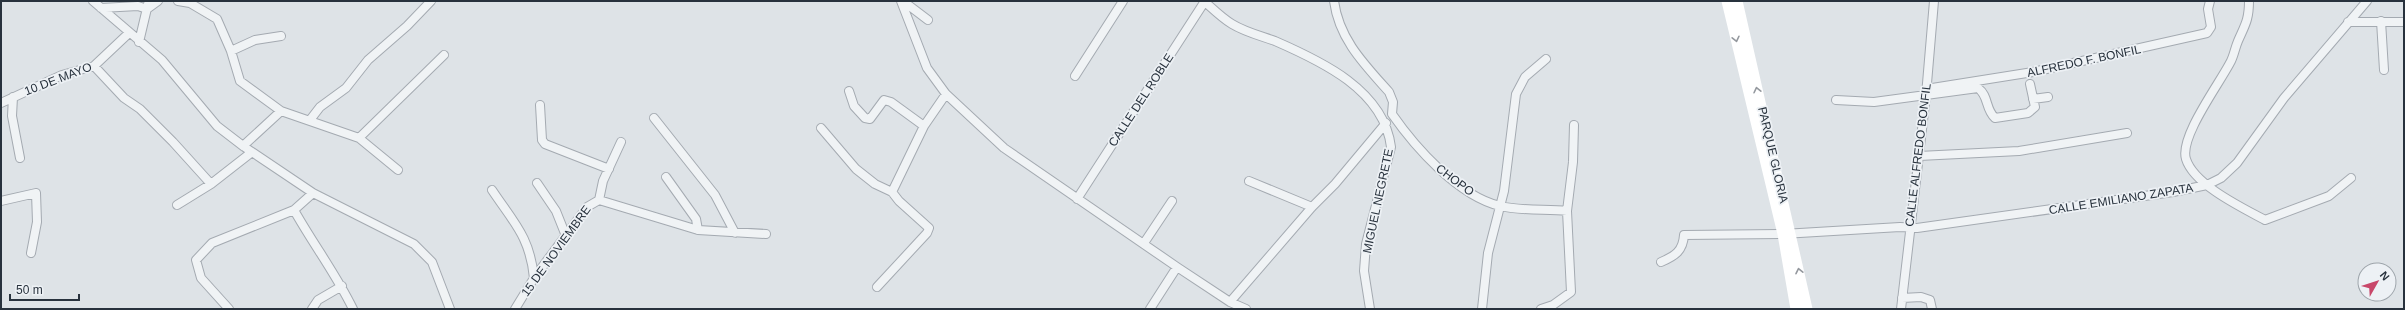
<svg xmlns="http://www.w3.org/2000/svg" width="2405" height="310" font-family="Arial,sans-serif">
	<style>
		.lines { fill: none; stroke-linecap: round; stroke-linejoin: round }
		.minor-casing { stroke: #a4aab1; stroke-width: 10 }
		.minor { stroke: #f0f3f5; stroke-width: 8 }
		.secondary { stroke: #fff; stroke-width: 11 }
		.oneway { stroke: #94989e }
		.labels { text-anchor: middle; stroke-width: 3.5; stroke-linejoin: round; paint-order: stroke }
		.street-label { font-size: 12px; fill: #28323d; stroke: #edf1f5 }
	</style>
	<rect width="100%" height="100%" fill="#dee3e7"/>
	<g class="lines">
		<g class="minor-casing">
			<path id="minor" d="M93 1 162 60 217 126 243 146 313 193 414 244 432 262 450 309
				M178 1 190 3 217 19 231 51 240 81 281 111 359 138 398 170
				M901 1 927 68 946 94 1004 148 1177 267 1230 302 1246 309
				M903 1 928 20
				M1204 1C1213 9 1222 18 1232 24 1245 32 1261 36 1275 41 1321 61 1384 90 1391 147L1366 244 1364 271 1370 309
				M1334 1C1339 39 1364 64 1389 92L1393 102 1392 114C1415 147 1458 196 1500 206 1520 211 1546 209 1567 211
				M2249 1C2249 20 2245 25 2238 41 2235 48 2234 55 2231 61 2220 83 2179 137 2186 159 2194 185 2243 208 2265 220L2329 196 2351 178
				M101 8 138 6 147 9 158 1
				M2381 21 2384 70
				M2348 22H2404
				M139 42 148 4
				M231 51 255 40 281 36
				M94 66 124 98 140 109 173 142 211 184
				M1075 76 1123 1
				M1926 89 2033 72 2207 33 2211 27 2208 9 2210 1
				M849 91 854 106 865 118 870 119 884 100 891 102 924 126
				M13 97 12 116 20 158
				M2033 99 2048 97
				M1836 100 1874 102 1978 88C1989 96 1985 109 1995 118L2028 113 2035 107 2030 84
				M1 103 62 75 94 66 129 33
				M540 105 542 140 545 144 609 169
				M654 118 715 195 735 233
				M310 120 320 107 346 88 368 60 407 26 431 1
				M821 128 856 169 875 184 892 192 899 201 929 228 927 233 877 287
				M359 138 444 55
				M243 146 281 111
				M1919 156 2019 151 2127 133
				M666 177 696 219 698 230
				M1249 181 1312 207
				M537 183 556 211 566 236
				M492 190C514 223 530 237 534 278
				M892 192 924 126 946 94
				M1077 199 1205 1
				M599 200 603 181 621 142
				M1 201 36 193 37 222 31 253
				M177 205 211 184 252 152
				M294 210C313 244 336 274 353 309
				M1144 243 1172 201
				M1661 262C1675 256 1683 251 1684 235L1783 234 1900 227 1917 228 2173 192 2207 185 2221 178 2237 163 2284 98 2367 1
				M1902 298 1921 297 1930 300 1932 309
				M1230 302 1312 207 1335 184 1386 123
				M229 309 201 278 196 260 212 243 294 210 313 193
				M312 309 318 300 342 286
				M515 309 534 278 587 207 599 200 698 230 766 234
				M1150 309 1177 267
				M1482 309 1488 253 1504 191 1516 94 1525 77 1546 59
				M1541 309 1553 305 1571 292 1567 211 1573 162 1574 125
				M1901 309 1926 95 1934 1"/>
		</g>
		<use href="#minor" class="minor"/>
		<path class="secondary" d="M1727 1 1783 234 1796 309
			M1737 1 1807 309"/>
	</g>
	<defs><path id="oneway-chevron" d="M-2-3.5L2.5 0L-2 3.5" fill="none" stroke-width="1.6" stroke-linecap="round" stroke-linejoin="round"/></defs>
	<g class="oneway">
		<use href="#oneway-chevron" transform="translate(1736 39) rotate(77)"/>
		<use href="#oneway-chevron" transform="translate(1757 90) rotate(-103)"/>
		<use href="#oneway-chevron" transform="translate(1799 271) rotate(-102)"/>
	</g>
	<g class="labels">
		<g class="street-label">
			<text transform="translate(2084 61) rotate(-12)" y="4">ALFREDO F. BONFIL</text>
			<text transform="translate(58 79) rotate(-21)" y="4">10 DE MAYO</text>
			<text transform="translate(1141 100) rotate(-57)" y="4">CALLE DEL ROBLE</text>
			<text transform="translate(1773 155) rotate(77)" y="4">PARQUE GLORIA</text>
			<text transform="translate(1918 155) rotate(-83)" y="4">CALLE ALFREDO BONFIL</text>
			<text transform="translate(1455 180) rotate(37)" y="4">CHOPO</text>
			<text transform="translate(2121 199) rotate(-9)" y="4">CALLE EMILIANO ZAPATA</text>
			<text transform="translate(1378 201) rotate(-78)" y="4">MIGUEL NEGRETE</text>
			<text transform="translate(556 251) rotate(-54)" y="4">15 DE NOVIEMBRE</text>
		</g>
	</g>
	<rect width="2405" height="310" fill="none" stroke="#28323d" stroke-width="4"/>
	<g transform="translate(2377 282) rotate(51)"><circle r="19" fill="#edf1f5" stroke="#9ea5ab"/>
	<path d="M0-3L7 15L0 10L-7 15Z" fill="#c8476a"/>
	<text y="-6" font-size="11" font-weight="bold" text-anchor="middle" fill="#28323d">N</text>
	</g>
	<path d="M10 294v6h69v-6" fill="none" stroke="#28323d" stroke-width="2"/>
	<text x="16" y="294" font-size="12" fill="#28323d" stroke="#edf1f5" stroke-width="3" paint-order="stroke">50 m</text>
</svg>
